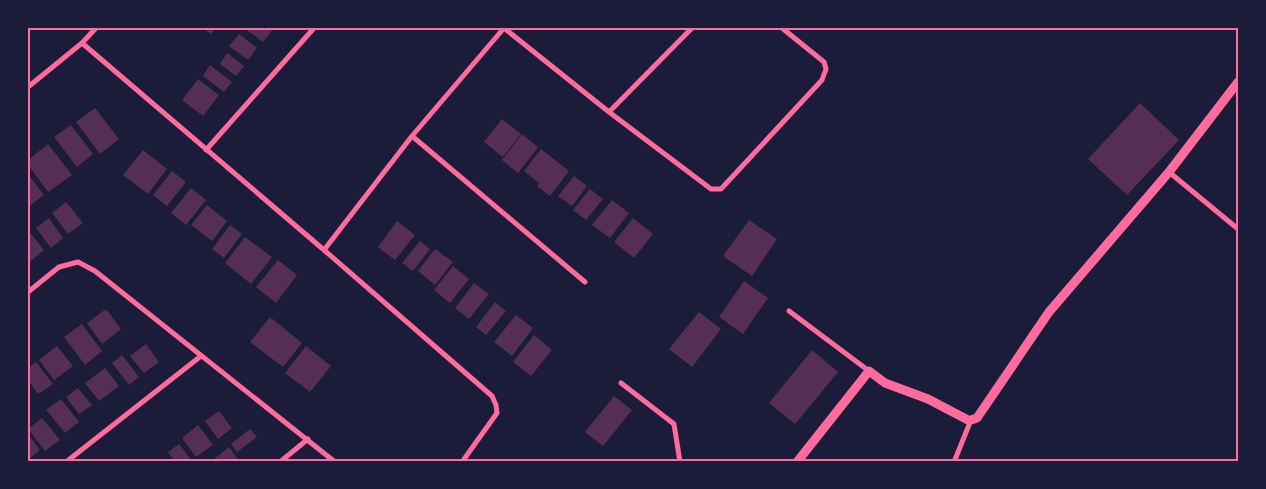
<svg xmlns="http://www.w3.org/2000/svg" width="1266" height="489" font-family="'Exo 2',sans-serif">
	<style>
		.building { fill: #542f53 }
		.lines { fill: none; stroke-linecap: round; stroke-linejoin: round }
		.minor { stroke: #ff6b9d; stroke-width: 5 }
		.tertiary { stroke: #ff6b9d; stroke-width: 9 }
		.neatline { fill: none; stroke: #ff6b9d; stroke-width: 2 }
	</style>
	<rect width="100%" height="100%" fill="#1b1b3a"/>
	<path class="building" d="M203 28H215L211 34Z
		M244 28H270L273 29 263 42Z
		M239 34 257 48 248 60 229 46Z
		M227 53 244 66 236 76 220 64Z
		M210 65 232 82 224 92 203 76Z
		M198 79 219 95 203 116 182 100Z
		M1140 103 1179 140 1127 195 1088 159Z
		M95 108 119 139 100 154 76 122Z
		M502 119 521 134 503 157 484 142Z
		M71 125 93 154 77 167 54 137Z
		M522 134 538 147 518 173 502 160Z
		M48 144 72 175 48 192 28 165V160Z
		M541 149 569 171 550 196 537 186 539 183 524 171Z
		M143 150 167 169 148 194 123 175Z
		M172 171 186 182 167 206 153 195Z
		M28 174 44 195 28 207Z
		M574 176 587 186 572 206 558 196Z
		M191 188 206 200 186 225 171 213Z
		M590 189 603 199 586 220 573 210Z
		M612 200 629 213 610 238 592 225Z
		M66 202 83 223 68 234 52 213Z
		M207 205 227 221 212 241 191 225Z
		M49 218 63 238 51 248 36 228Z
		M633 218 653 234 634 258 614 242Z
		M749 220 777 239 752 276 723 256Z
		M397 221 415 235 395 260 378 247Z
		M230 225 242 234 224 258 212 249Z
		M28 230 44 250 31 261 28 256Z
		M245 237 272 257 251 284 225 263Z
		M420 241 430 249 413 271 402 263Z
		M435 249 453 262 435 285 418 271Z
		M278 260 297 275 276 303 256 287Z
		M453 266 469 279 450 303 434 290Z
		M744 281 768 298 743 334 719 317Z
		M474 283 489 294 469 319 455 308Z
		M495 302 506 311 486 335 476 327Z
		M106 309 121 329 102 344 87 323Z
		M699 312 721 329 692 367 669 349Z
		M516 315 533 328 512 356 494 342Z
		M270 317 302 343 283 367 250 342Z
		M82 324 102 351 85 365 64 337Z
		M534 335 552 350 531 376 513 362Z
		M146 344 159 362 144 373 130 356Z
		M57 346 73 366 54 380 39 360Z
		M306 346 331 366 310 392 285 373Z
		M812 350 838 372 795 424 769 403Z
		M122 355 139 377 129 385 112 363Z
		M36 362 53 384 38 394 28 380V368Z
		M105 368 119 386 99 401 85 383Z
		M78 388 92 405 79 414 66 397Z
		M614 396 632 410 603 446 585 432Z
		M61 399 79 422 65 433 46 410Z
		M219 411 232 428 218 439 205 421Z
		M42 418 60 440 45 451 28 429Z
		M198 425 213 445 196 457 182 438Z
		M250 429 257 437 237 452 231 444Z
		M28 434 40 450 28 460Z
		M179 444 193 462H175L168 452Z
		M229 447 240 462H216L214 459Z"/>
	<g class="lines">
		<path class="minor" d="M504 28 609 112 711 189H721L822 80 826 69 824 62 782 28
			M82 43 324 250 492 396 496 405 497 413 462 462
			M28 87 82 43 96 28
			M609 112 692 28
			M412 136 585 282
			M206 150 314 28
			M1169 172 1238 229
			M324 250 412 136 504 28
			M28 292 59 267 78 262 95 271 335 462
			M789 311 869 371
			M621 383 674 424 680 462
			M66 462 201 356
			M280 462 308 439
			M954 462 971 420"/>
		<path class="tertiary" d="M797 462 869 371 885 383 928 399 968 420H971L977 418 1049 312 1169 172 1238 82"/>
	</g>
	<rect width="1266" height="489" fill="none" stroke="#1b1b3a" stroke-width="58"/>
	<rect x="29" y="29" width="1208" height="431" class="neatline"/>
</svg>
